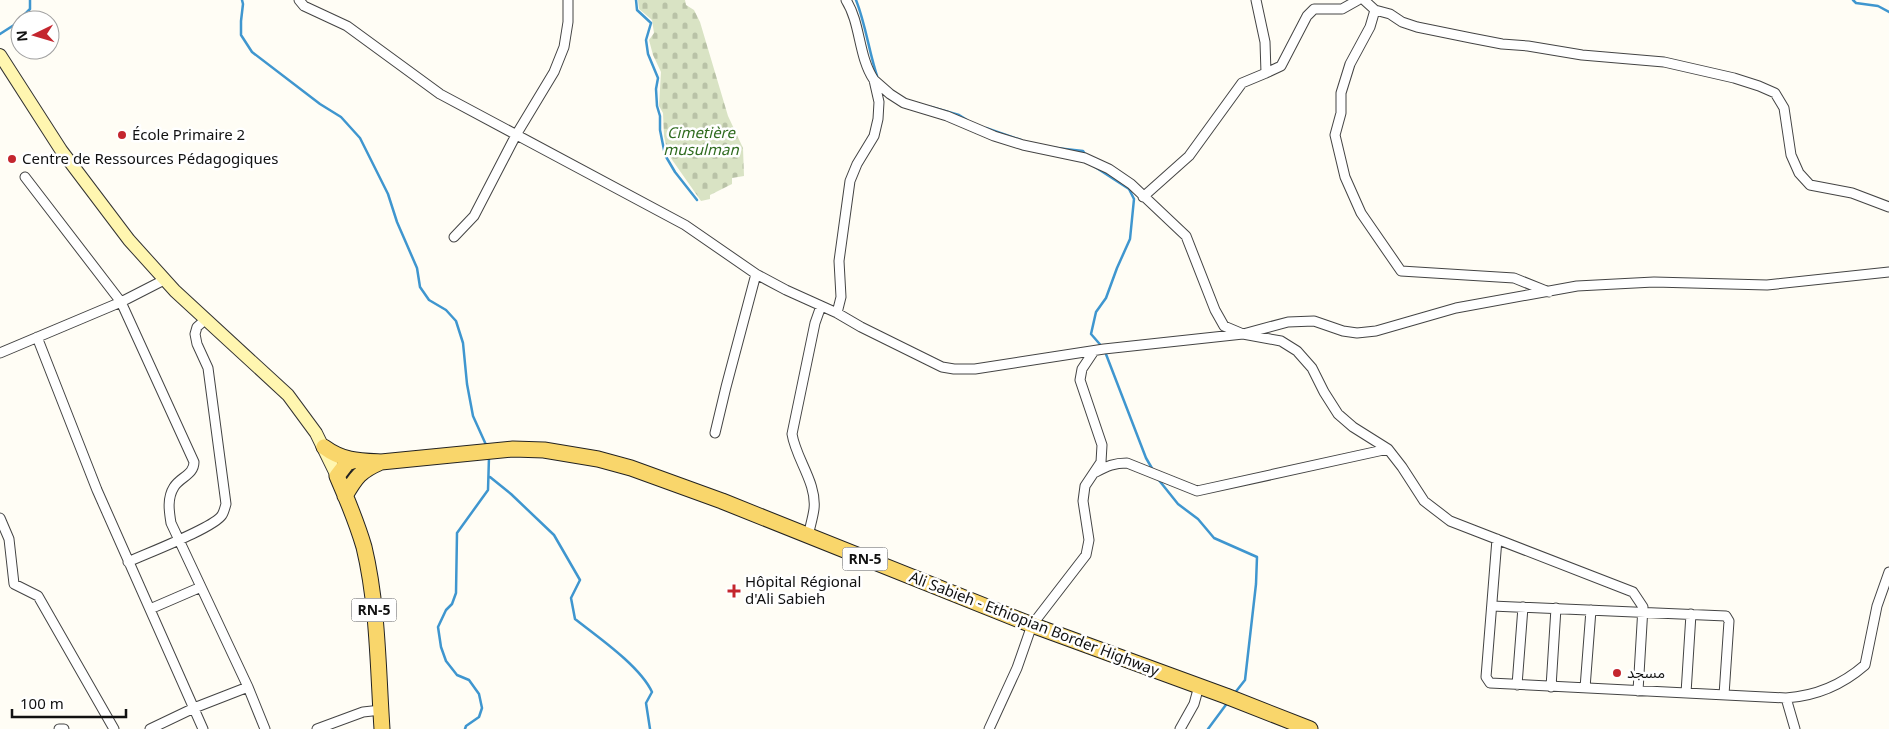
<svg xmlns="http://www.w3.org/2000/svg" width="1889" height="729" font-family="Georgia,'Noto Sans Arabic',serif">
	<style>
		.cemetery { fill: url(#cemetery-stones) }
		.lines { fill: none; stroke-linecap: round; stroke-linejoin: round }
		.stream { stroke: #3f96cf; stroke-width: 2.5 }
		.minor-casing { stroke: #444; stroke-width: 11 }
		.secondary-casing { stroke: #333; stroke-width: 14 }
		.primary-casing { stroke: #222; stroke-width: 17 }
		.minor { stroke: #fff; stroke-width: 9 }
		.secondary { stroke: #fff6b0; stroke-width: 12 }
		.primary { stroke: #f9d66b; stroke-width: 15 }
		.poi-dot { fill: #c4262e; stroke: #fff; stroke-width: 2 }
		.labels { text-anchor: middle; stroke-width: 5; stroke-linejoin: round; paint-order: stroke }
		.shield { fill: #fff; stroke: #585858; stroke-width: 1 }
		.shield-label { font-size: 14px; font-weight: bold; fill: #111 }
		.park-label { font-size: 15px; font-style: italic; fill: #2f6b1f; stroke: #fff }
		.poi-label { font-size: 15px; fill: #111; stroke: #fff; text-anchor: start }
		.street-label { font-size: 15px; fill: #111; stroke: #fff }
	</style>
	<defs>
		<pattern id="cemetery-stones" width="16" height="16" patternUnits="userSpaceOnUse" patternTransform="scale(1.25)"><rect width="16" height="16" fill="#d9e3c4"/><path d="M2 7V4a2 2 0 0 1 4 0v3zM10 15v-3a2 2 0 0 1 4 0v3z" fill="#b9c2a7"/></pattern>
	</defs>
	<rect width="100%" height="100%" fill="#fffdf5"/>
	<path class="cemetery" d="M638 0H685L686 5 694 10 700 22 728 116 743 148 744 176 732 178V184L710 195V199L701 201 668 154 664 136 663 113 659 106 661 72 653 55 649 40 654 33 652 20 639 9Z"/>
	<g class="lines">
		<path class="stream" d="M242 0 243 4 241 21V35L252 52 320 104 341 117 360 138 388 194 397 222 417 268 420 287 429 300 446 310 456 321 463 343 467 384 473 416 487 447
			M636 0 637 10 651 23 646 40 648 54 658 78 656 89 657 106 660 116V130L665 155 675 172 697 200
			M856 0C866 25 869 53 878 79
			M1853 0 1856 3 1878 6 1889 12
			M0 34 14 25 30 9V0
			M931 107 959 115 967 120
			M986 128 1021 140
			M1056 148 1083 151 1085 154
			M1092 165 1129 189 1134 199 1130 239 1117 268 1106 298 1096 312 1091 334 1104 349 1146 458 1153 470
			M490 477 511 494 554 535 580 580 571 598 575 619C598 637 640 666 652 692L646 703 650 729
			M1158 479 1178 504 1198 519 1214 538 1257 557 1256 584 1245 680 1234 694
			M465 729 466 726 479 717 482 708 479 694 469 680 457 675 446 661 441 647 438 627 446 610 452 604 456 593 457 533 488 490 489 457
			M1208 729 1228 702"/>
		<g class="minor-casing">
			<path id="minor" d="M299 0 304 6 347 26 440 94 685 225 756 274 786 290 837 313 861 327 942 367 954 369H975L1104 349 1243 334 1288 322 1314 321 1343 331 1357 333 1376 331 1456 308 1577 286 1654 282 1767 285 1889 272
				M846 0C861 24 858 56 874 80
				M1364 0 1375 10 1370 27 1350 64 1341 93V113L1335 135 1345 177 1361 213 1401 271 1514 278 1549 292
				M1375 10 1390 14 1402 22 1417 27 1471 38 1502 44 1528 46 1582 55 1664 62 1734 78 1759 86 1775 93 1784 108 1791 155 1799 173 1810 185 1852 193 1889 207
				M1266 73 1281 66 1307 16 1314 9H1342L1358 0
				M25 177 121 302 194 462C194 475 180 477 174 487 167 498 169 511 171 523L248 687 265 729
				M1143 197 1189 156 1242 83 1266 73 1265 42 1256 0
				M454 237 474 216 516 135 554 72 564 47 568 22V0
				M837 313 841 297 839 261 850 181 857 164 874 136 878 119 879 102 874 80 890 94 904 103 947 116 994 136 1023 145 1085 158 1109 169 1131 184 1186 236 1215 310 1224 326 1243 334 1281 341 1297 351 1312 368 1324 392 1338 414 1353 427 1388 449 1402 467 1424 501 1450 521 1633 592 1643 607 1638 691
				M37 337 97 490 203 729
				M0 353 121 302 164 280
				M715 433 726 387 756 274
				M1096 472C1107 466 1114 463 1127 463L1197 491 1388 449
				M0 518 9 539 14 584 38 596 114 729
				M808 536C810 527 813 517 814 509 817 483 796 459 792 434L815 323 821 306
				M1497 539 1486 677 1490 683 1786 698C1816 696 1842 685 1865 665L1877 606 1889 572
				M128 562C145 554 214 528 222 515 224 512 225 507 226 504L208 368 197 344 195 334 197 327 206 319
				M1492 606 1726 616 1729 621 1724 695
				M150 609 201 587
				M1517 685 1523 607
				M1551 687 1556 608
				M1585 688 1591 610
				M1686 693 1691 614
				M1786 698 1795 729
				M59 729H64
				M150 729 194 708 248 687
				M317 729 363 712 381 710
				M989 729 1017 668 1032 625 1086 555 1089 540 1083 501 1085 486 1101 462 1102 445 1080 380 1082 369 1094 351
				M1180 729 1194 704 1199 686"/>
		</g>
		<g class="secondary-casing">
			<path id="secondary" d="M0 55 61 150 129 240 175 291 288 395 316 433 337 476"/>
		</g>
		<g class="primary-casing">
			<path id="primary" d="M324 447C343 461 359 461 381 462L513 449 544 450 598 459 631 468 722 501 1032 625 1226 696 1310 729
				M356 460 347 463 337 476C347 499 357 523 364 547 378 605 378 670 382 729
				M345 496C356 477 360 471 381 462"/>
		</g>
		<use href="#minor" class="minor"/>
		<use href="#secondary" class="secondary"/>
		<use href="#primary" class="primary"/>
	</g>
	<g class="poi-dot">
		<circle cx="122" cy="135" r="5"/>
		<circle cx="12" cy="159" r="5"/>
		<path d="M731.5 583.5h5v5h5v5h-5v5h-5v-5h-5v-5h5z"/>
		<circle cx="1617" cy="673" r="5"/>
	</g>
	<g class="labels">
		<g class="shield">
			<rect x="842.5" y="547.5" width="45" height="23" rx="4"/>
			<rect x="351.5" y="598.5" width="45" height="23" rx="4"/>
		</g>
		<g class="shield-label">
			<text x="865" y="564">RN-5</text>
			<text x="374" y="615">RN-5</text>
		</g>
		<g class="park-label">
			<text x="701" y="138">Cimetière<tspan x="701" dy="17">musulman</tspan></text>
		</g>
		<g class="poi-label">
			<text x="132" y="140">École Primaire 2</text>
			<text x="22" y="164">Centre de Ressources Pédagogiques</text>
			<text x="745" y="587">Hôpital Régional<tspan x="745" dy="17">d'Ali Sabieh</tspan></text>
			<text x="1627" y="678">مسجد</text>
		</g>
		<g class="street-label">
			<text transform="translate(1034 624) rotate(21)" y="5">Ali Sabieh - Ethiopian Border Highway</text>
		</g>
	</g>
	<g transform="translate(35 35) rotate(265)"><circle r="24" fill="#ffffff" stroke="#a0a0a0"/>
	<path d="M0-4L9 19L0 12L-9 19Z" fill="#c4262e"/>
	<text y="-8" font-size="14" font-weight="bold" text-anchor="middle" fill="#111111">N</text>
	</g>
	<path d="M12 709v8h114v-8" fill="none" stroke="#111111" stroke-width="2.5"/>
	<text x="20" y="709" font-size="15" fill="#111111" stroke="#ffffff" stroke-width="4" paint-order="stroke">100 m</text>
</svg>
